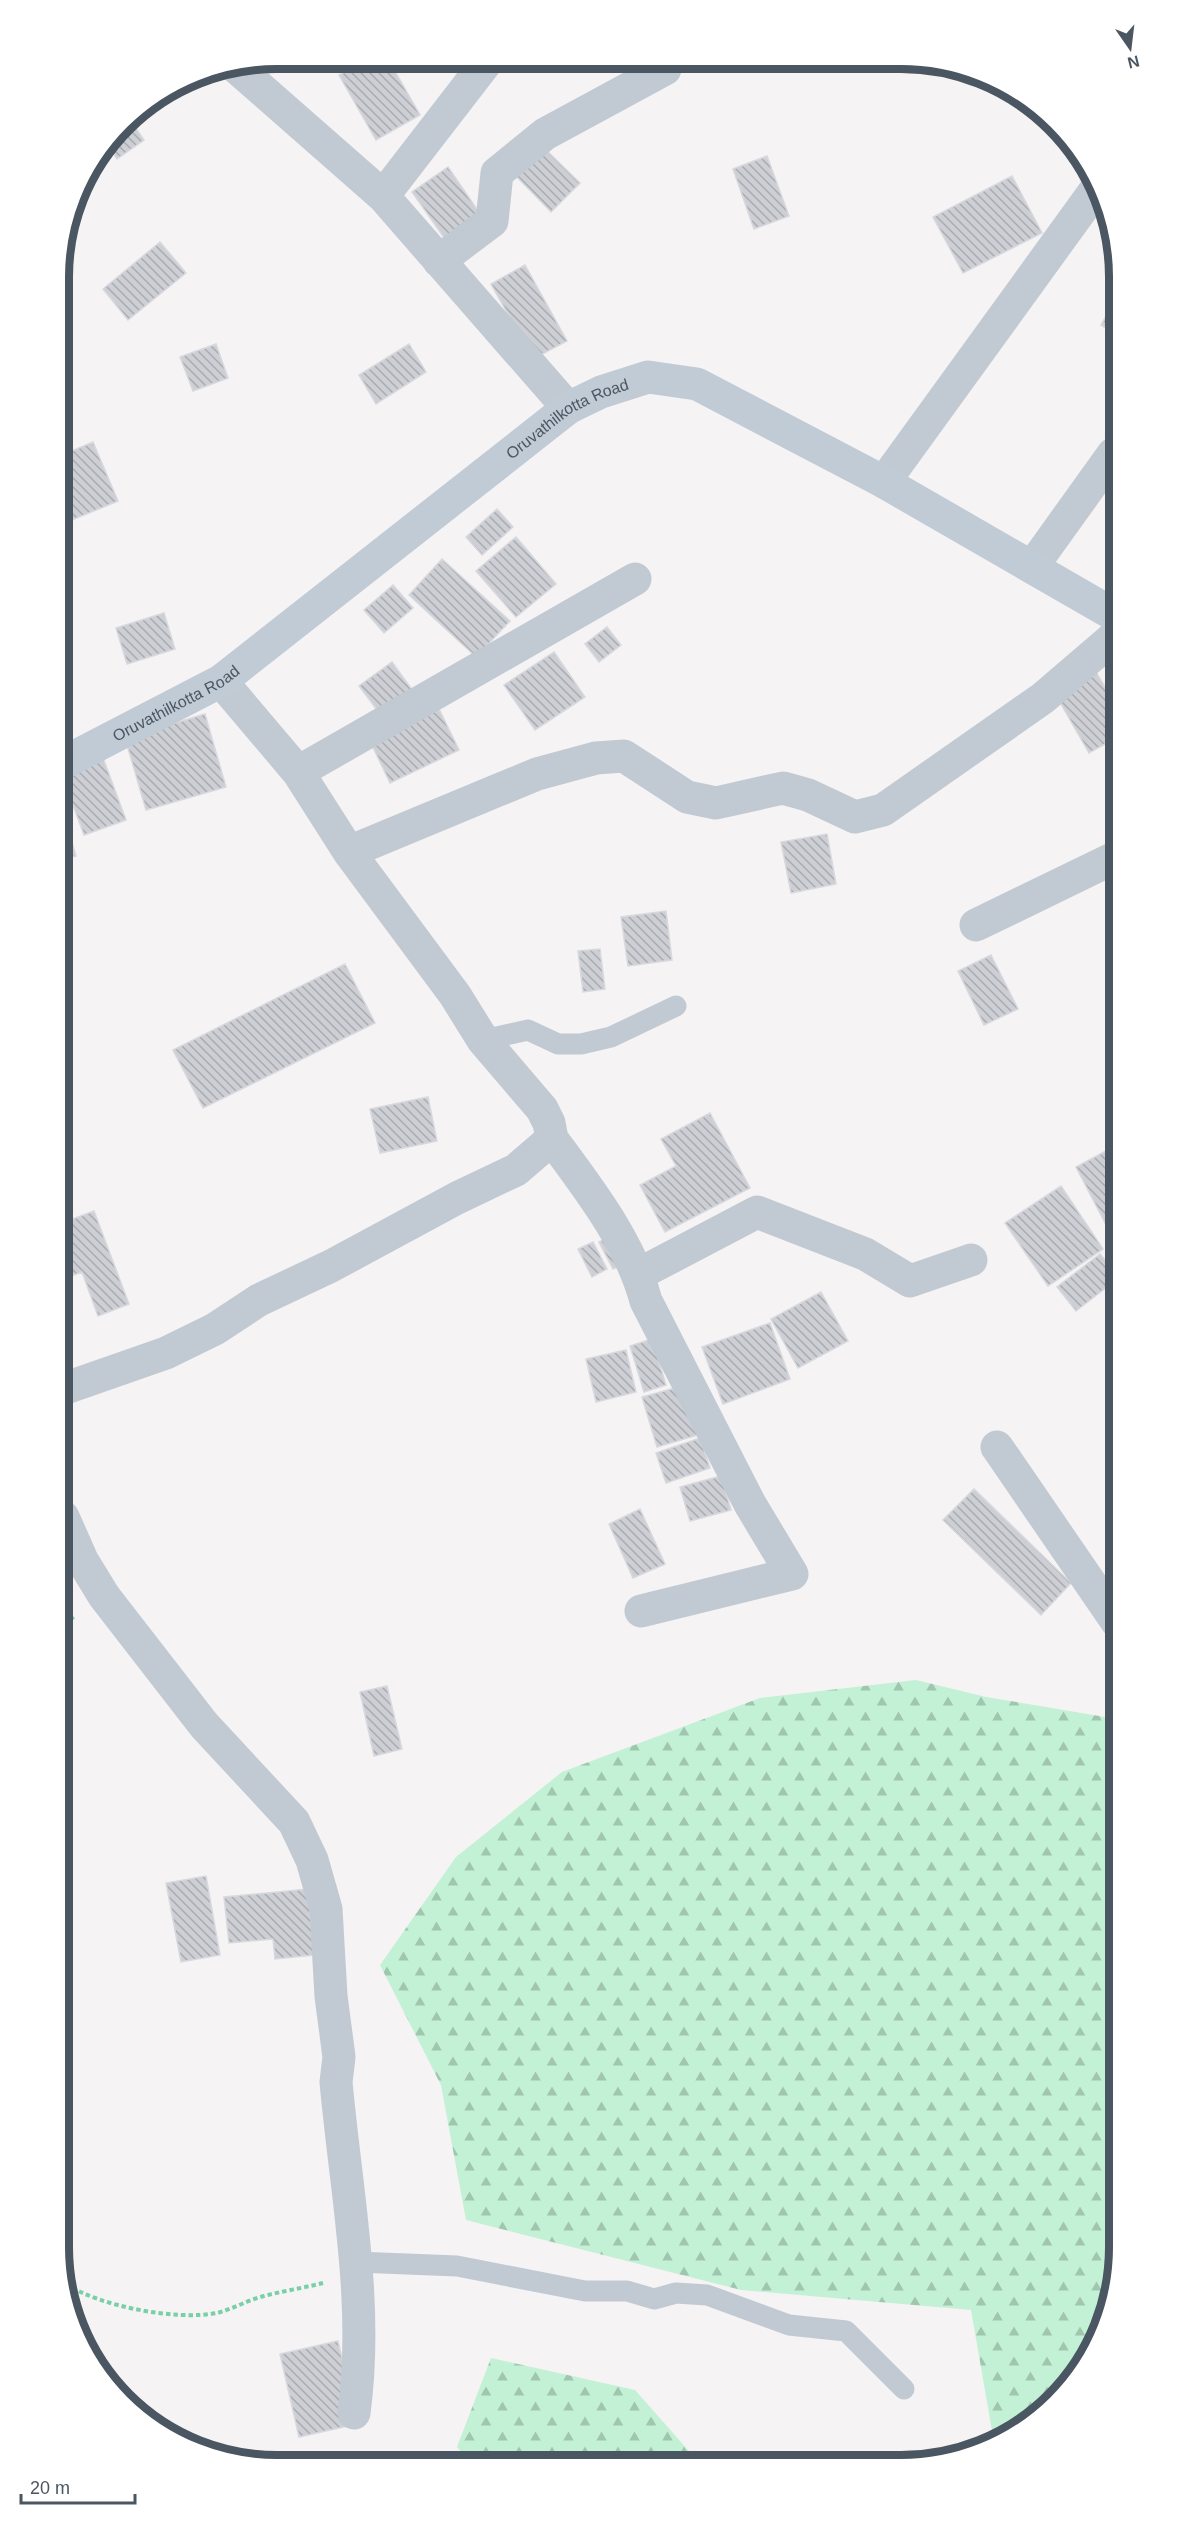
<svg xmlns="http://www.w3.org/2000/svg" width="1178" height="2524" font-family="Arial,sans-serif">
	<style>
		.forest { fill: url(#forest-firs) }
		.building { fill: url(#building-back-hatch); stroke: #d7d9de; stroke-width: 1.5 }
		.lines { fill: none; stroke-linecap: round; stroke-linejoin: round }
		.path { stroke: #7ad0a6; stroke-width: 4; stroke-dasharray: 4.5 3; stroke-linecap: butt }
		.lane { stroke: #c1cad2; stroke-width: 21 }
		.street { stroke: #c1cad2; stroke-width: 33 }
		.secondary { stroke: #c1cbd6; stroke-width: 33 }
		.labels { text-anchor: middle; stroke-width: 6; stroke-linejoin: round; paint-order: stroke }
		.street-label { font-size: 16px; fill: #4a5661; stroke: #fff }
		.rim { fill: none; stroke: #4a5661; stroke-width: 8 }
	</style>
	<defs>
		<pattern id="forest-firs" width="22" height="20" patternUnits="userSpaceOnUse" patternTransform="scale(1.5)"><rect width="22" height="20" fill="#c3f1d5"/><path d="M5 1l3.5 6h-7zM16 11l3.5 6h-7z" fill="#a0c6b0"/></pattern>
		<pattern id="building-back-hatch" width="6" height="6" patternUnits="userSpaceOnUse" patternTransform="scale(1.5)"><rect width="6" height="6" fill="#cdcfd5"/><path d="M-1 5l2 2M0 0l6 6M5-1l2 2" fill="none" stroke="#a8abb0"/></pattern>
	</defs>
	<rect width="100%" height="100%" fill="#f5f3f3"/>
	<path class="forest" d="M916 1680 986 1697 1117 1719 1119 2262 1103 2330 1074 2380 1022 2429 994 2442 971 2310 741 2290 466 2220 441 2085 380 1965 456 1857 562 1772 760 1698Z
		M491 2358 635 2390 696 2459 468 2460 457 2447Z"/>
	<path class="building" d="M368 59H388L420 115 376 140 339 75Z
		M194 75 196 79 165 102 160 96Z
		M129 118 144 140 117 159 108 145Z
		M542 146 580 183 551 212 514 174Z
		M767 156 789 216 754 229 733 169Z
		M448 167 481 215 445 239 412 192Z
		M1012 176 1042 233 963 273 933 217Z
		M160 242 186 273 128 320 103 289Z
		M525 265 567 341 533 359 491 284Z
		M1112 305V332L1101 325Z
		M216 344 228 378 193 391 180 357Z
		M409 344 426 372 376 404 359 375Z
		M93 442 118 501 60 525V456Z
		M497 509 513 527 482 555 466 537Z
		M516 537 556 584 516 617 476 571Z
		M442 559 510 621 476 657 409 595Z
		M393 585 413 608 384 633 364 610Z
		M164 613 175 649 127 664 116 628Z
		M607 627 621 645 599 662 585 644Z
		M554 652 585 697 535 730 504 685Z
		M392 662 413 691 380 714 359 686Z
		M1093 667 1114 702V739L1089 753 1053 690Z
		M439 709 459 750 390 783 370 741Z
		M205 714 226 787 146 810 125 738Z
		M102 755 126 820 84 835 61 773Z
		M61 805 76 856 61 860Z
		M827 834 836 884 791 893 781 842Z
		M666 911 672 960 628 966 621 917Z
		M600 949 605 989 583 992 578 951Z
		M991 955 1018 1009 984 1025 958 971Z
		M345 964 375 1023 203 1108 173 1050Z
		M428 1097 437 1141 380 1153 370 1109Z
		M710 1113 750 1188 665 1232 640 1185 676 1166 661 1139Z
		M1115 1146V1242L1076 1167Z
		M1061 1186 1103 1249 1048 1286 1005 1223Z
		M94 1211 129 1304 98 1316 82 1272 63 1279 62 1223Z
		M614 1234 628 1262 613 1269 599 1242Z
		M593 1242 607 1269 592 1277 578 1249Z
		M1100 1254 1116 1273V1280L1076 1311 1057 1287Z
		M821 1292 848 1341 798 1368 771 1319Z
		M770 1323 790 1379 723 1404 702 1347Z
		M652 1339 666 1385 644 1392 630 1346Z
		M626 1350 636 1392 596 1402 586 1359Z
		M686 1385 701 1434 657 1447 642 1397Z
		M700 1438 710 1468 666 1483 656 1453Z
		M721 1476 731 1510 690 1521 680 1487Z
		M974 1489 1071 1583 1041 1615 943 1520Z
		M640 1509 665 1564 633 1578 609 1524Z
		M387 1686 402 1749 374 1756 360 1692Z
		M206 1876 220 1955 181 1962 166 1883Z
		M308 1889 314 1955 275 1959 273 1939 229 1943 224 1897Z
		M338 2341 357 2424 299 2437 280 2354Z"/>
	<g class="lines">
		<path class="path" d="M64 1624 75 1616
			M66 2284C99 2306 176 2321 217 2313 233 2309 248 2300 264 2296 283 2291 303 2288 323 2283"/>
		<path class="lane" d="M483 1040 528 1030 558 1044H581L611 1037 676 1006
			M356 2262 457 2266 585 2291H627L654 2299 676 2293 707 2295 789 2325 846 2331 904 2389"/>
		<path class="street" d="M236 67 383 196 568 408
			M383 196 488 60
			M439 261 492 221 497 173 545 134 665 69
			M884 482 1097 188
			M1032 567 1113 454
			M298 772 635 579
			M349 852 537 774 596 758 624 756 687 797 716 803 783 788 808 795 855 817 883 810 1043 698 1113 638
			M976 925 1114 858
			M552 1139C588 1188 630 1241 646 1301L750 1504 792 1574 641 1611
			M639 1274 757 1212 865 1254 910 1281 971 1260
			M63 1389 166 1353 215 1329 259 1300 331 1266 457 1198 516 1170 552 1139 549 1123 542 1109 483 1040 455 995 349 852 298 772 221 681
			M997 1447 1117 1622
			M63 1517 82 1560 104 1596 204 1725 294 1822 312 1860 326 1909 331 1996 339 2057 336 2082C346 2192 369 2303 354 2413"/>
		<path class="secondary" id="s1" d="M61 764 221 681 568 408 601 392 648 377 697 384 884 482 1113 614"/>
	</g>
	<g class="labels">
		<g class="street-label">
			<text dy="6" stroke="none"><textPath href="#s1" startOffset="616">Oruvathilkotta Road</textPath></text>
			<text dy="6" stroke="none"><textPath href="#s1" startOffset="130">Oruvathilkotta Road</textPath></text>
		</g>
	</g>
	<path d="M0 0H1178V2524H0ZM277 69H901A208 208 0 0 1 1109 277V2247A208 208 0 0 1 901 2455H277A208 208 0 0 1 69 2247V277A208 208 0 0 1 277 69Z" fill="#fff" fill-rule="evenodd"/>
	<path class="rim" d="M277 69H901A208 208 0 0 1 1109 277V2247A208 208 0 0 1 901 2455H277A208 208 0 0 1 69 2247V277A208 208 0 0 1 277 69Z"/>
	<g transform="translate(1130 48) rotate(166)" stroke="#ffffff" stroke-width="4.5" paint-order="stroke">
	<path d="M0-4.5L10 22L0 15L-10 22Z" fill="#4a5661"/>
	<text y="-9" font-size="16" font-weight="bold" text-anchor="middle" fill="#4a5661">N</text>
	</g>
	<path d="M21 2494v9h114v-9" fill="none" stroke="#4a5661" stroke-width="3"/>
	<text x="30" y="2494" font-size="18" fill="#4a5661" stroke="#ffffff" stroke-width="4.5" paint-order="stroke">20 m</text>
</svg>
